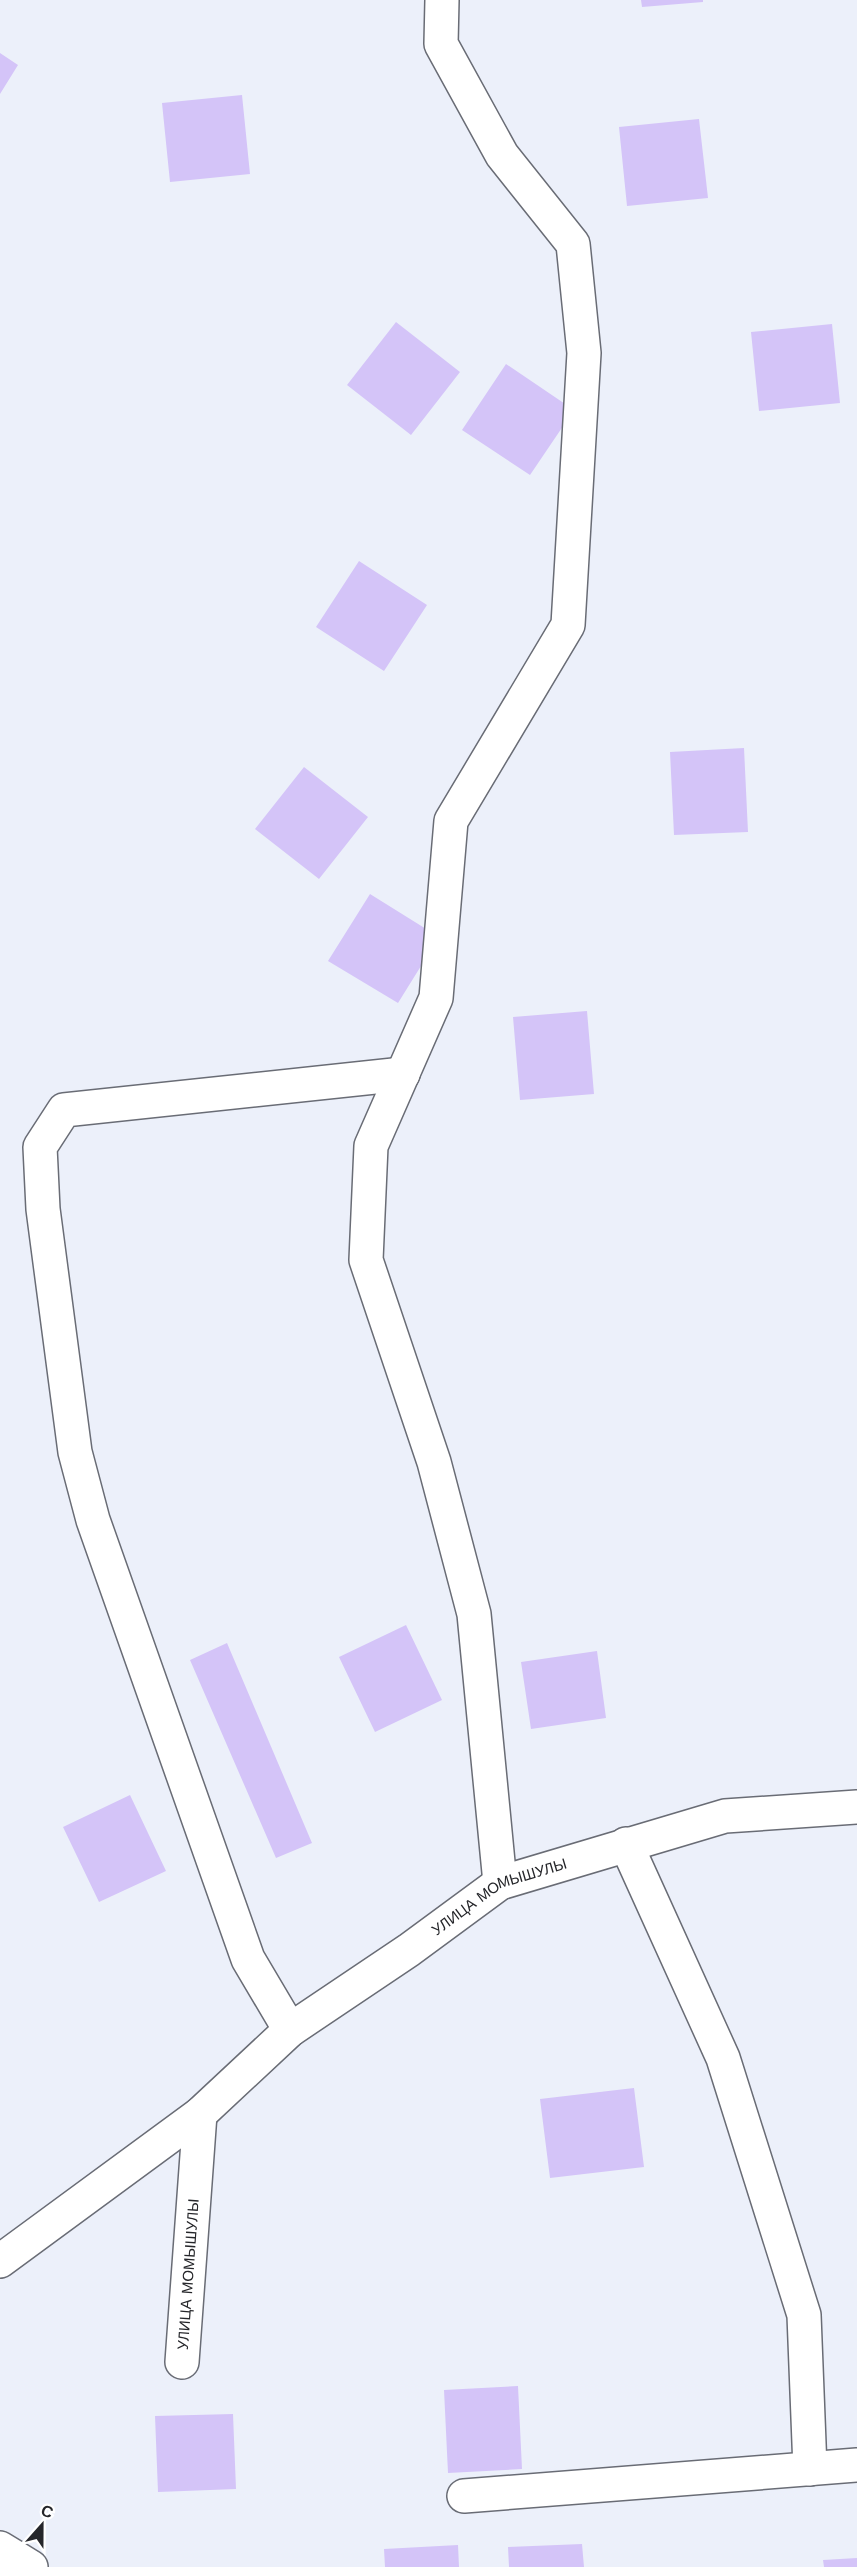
<svg xmlns="http://www.w3.org/2000/svg" width="857" height="2567" font-family="'Work Sans',sans-serif">
	<style>
		.building { fill: #d4c4f8 }
		.lines { fill: none; stroke-linecap: round; stroke-linejoin: round }
		.minor-casing { stroke: #696c75; stroke-width: 36 }
		.minor { stroke: #fff; stroke-width: 33 }
		.labels { text-anchor: middle; stroke-width: 4.5; stroke-linejoin: round; paint-order: stroke }
		.street-label { font-size: 15px; fill: #25262a; stroke: #fff }
	</style>
	<rect width="100%" height="100%" fill="#ecf0fa"/>
	<path class="building" d="M641 0H703V2L642 7Z
		M0 53 18 65 0 94Z
		M242 95 250 174 170 182 162 103Z
		M699 119 708 198 627 206 619 127Z
		M396 322 460 372 411 435 347 385Z
		M832 324 840 403 759 411 751 332Z
		M506 364 574 410 530 475 462 430Z
		M359 561 427 605 384 671 316 627Z
		M744 748 748 832 674 835 670 752Z
		M304 767 368 817 319 879 255 829Z
		M370 894 439 937 398 1003 328 961Z
		M587 1011 594 1094 520 1100 513 1017Z
		M406 1625 442 1700 375 1732 339 1657Z
		M227 1643 312 1843 276 1858 190 1660Z
		M597 1651 606 1718 531 1729 521 1662Z
		M130 1795 166 1871 99 1902 63 1827Z
		M634 2088 644 2167 550 2178 540 2099Z
		M518 2386 522 2469 448 2473 444 2390Z
		M233 2414 236 2489 158 2492 155 2416Z
		M582 2544 584 2567H509L508 2547Z
		M458 2545 459 2567H385L384 2549Z
		M857 2558V2567H824L823 2560Z"/>
	<g class="lines">
		<g class="minor-casing">
			<g id="minor">
				<path d="M442 0 441 44 502 155 573 244 584 353 568 625 451 821 436 998 371 1146 366 1260 434 1462 474 1614 500 1883"/>
				<path d="M626 1844 723 2058 804 2315 810 2469"/>
				<path d="M290 2030 248 1959 93 1520 75 1452 43 1209 40 1147 64 1110 403 1074"/>
				<path id="s1" d="M0 2261 200 2114 290 2030 409 1950 500 1883 725 1816 857 1807"/>
				<path id="s2" d="M182 2362 200 2114"/>
				<path d="M464 2496 857 2465"/>
				<path d="M0 2548 31 2567"/>
			</g>
		</g>
		<use href="#minor" class="minor"/>
	</g>
	<g class="labels">
		<g class="street-label">
			<text dy="5" stroke="none"><textPath href="#s1" startOffset="621">УЛИЦА МОМЫШУЛЫ</textPath></text>
			<text dy="5" stroke="none"><textPath href="#s2" startOffset="88">УЛИЦА МОМЫШУЛЫ</textPath></text>
		</g>
	</g>
	<g transform="translate(42 2525) rotate(21)" stroke="#ffffff" stroke-width="4.5" paint-order="stroke">
	<path d="M0-4.5L10 22L0 15L-10 22Z" fill="#25262a"/>
	<text y="-9" font-size="16" font-weight="bold" text-anchor="middle" fill="#25262a">С</text>
	</g>
</svg>
